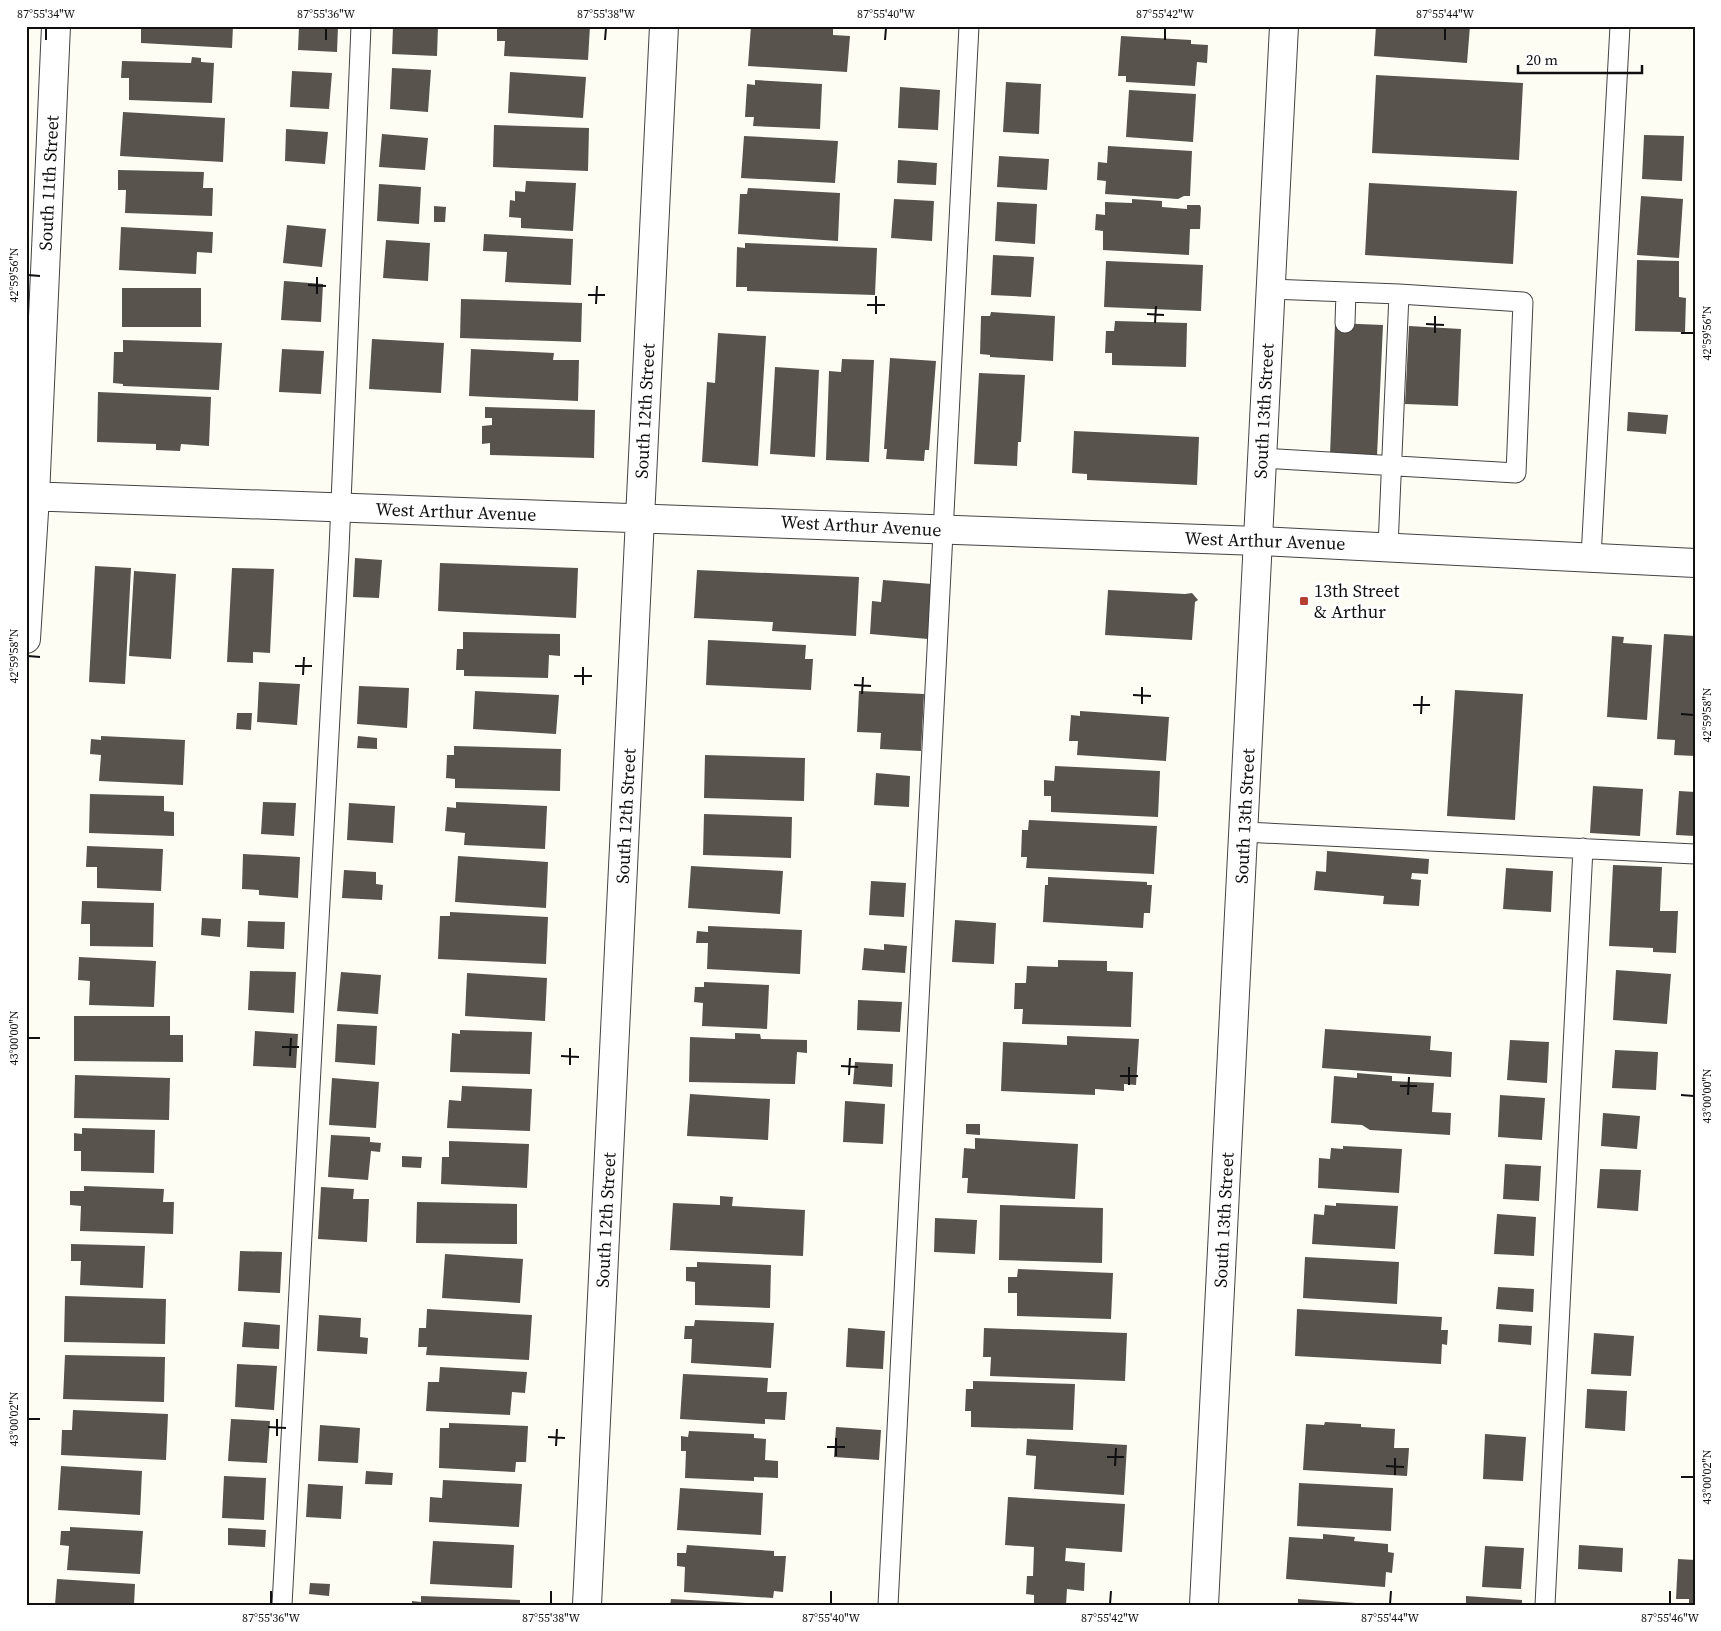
<svg xmlns="http://www.w3.org/2000/svg" width="1721" height="1631" font-family="'Source Serif 4',serif">
	<style>
		.building { fill: #58534d }
		.lines { fill: none; stroke-linecap: round; stroke-linejoin: round }
		.service-casing { stroke: #434343; stroke-width: 21 }
		.minor-casing { stroke: #434343; stroke-width: 30 }
		.tertiary-casing { stroke: #434343; stroke-width: 30 }
		.service { stroke: #fff; stroke-width: 19 }
		.minor { stroke: #fff; stroke-width: 28 }
		.tertiary { stroke: #fff; stroke-width: 28 }
		.ticks { fill: none; stroke: #101010; stroke-width: 2 }
		.poi-dot { fill: #b53f33; stroke: #fff; stroke-width: 2 }
		.labels { text-anchor: middle; stroke-width: 5; stroke-linejoin: round; paint-order: stroke }
		.street-label { font-size: 18px; fill: #101010; stroke: #fff }
		.poi-label { font-size: 18px; fill: #101010; stroke: #fff; text-anchor: start }
		.neatline { fill: none; stroke: #101010; stroke-width: 2 }
		.ticks-label { font-size: 12px; text-anchor: middle; fill: #101010 }
	</style>
	<rect width="100%" height="100%" fill="#fefdf4"/>
	<path class="building" d="M141 26H233L232 48 141 43Z
		M299 26H338L337 52 298 50Z
		M393 26H438L437 56 392 54Z
		M497 26H590L588 60 504 56 505 41H497Z
		M751 26H819L818 28 833 29V35L850 36 847 72 748 66Z
		M1376 26H1470L1467 63 1374 56Z
		M1121 36 1191 40V44L1208 45 1207 63 1197 62 1195 86 1126 82V76H1118Z
		M192 57 201 58V62L214 63 212 103 129 100V78H121L122 61 191 63Z
		M392 68 431 70 428 112 390 109Z
		M292 71 332 73 329 109 290 107Z
		M510 72 586 77 583 118 508 113Z
		M1376 75 1523 83 1519 160 1372 153Z
		M755 80 822 84 820 129 753 126 754 117H745L747 84 755 85Z
		M1006 82 1041 84 1039 134 1003 132Z
		M900 87 940 90 938 130 898 128Z
		M1129 90 1196 94 1193 142 1126 137Z
		M123 112 225 118 223 162 120 156Z
		M494 125 589 128 588 171 493 167Z
		M286 129 328 132 325 164 285 161Z
		M382 134 428 138 425 170 379 167Z
		M1644 135 1684 136 1682 181 1642 179Z
		M744 136 838 141 835 183 741 178Z
		M1108 146 1192 151 1190 196H1184L1178 199 1105 194 1106 181 1097 180 1098 162 1107 163Z
		M999 156 1049 159 1047 190 997 187Z
		M898 160 937 163 936 185 897 183Z
		M118 170 204 172 203 188H213L212 216 125 213 126 190H118Z
		M526 181 576 183 573 231 521 228V218L509 217 510 200 515 201V191L525 192Z
		M1369 183 1517 191 1513 264 1365 255Z
		M379 184 421 187 419 224 377 221Z
		M748 188 840 193 838 241 738 234 740 194H747Z
		M1641 196 1683 199 1679 258 1637 255Z
		M894 199 934 201 932 241 891 238Z
		M1132 199 1162 201V207L1187 209V205H1200L1201 208 1200 229H1190L1189 255 1103 250V231L1095 230 1096 214 1105 215V202L1132 203Z
		M997 202 1037 204 1035 244 995 241Z
		M434 206 446 207 445 222H434Z
		M287 225 326 229 322 267 283 263Z
		M121 227 213 232 212 253 197 252 196 274 119 270Z
		M484 234 573 239 571 285 505 282 507 252 483 251Z
		M386 240 430 243 428 281 383 278Z
		M745 243 877 248 875 295 747 291V287H736L737 247 745 248Z
		M993 255 1034 257 1031 297 991 295Z
		M1637 260 1679 261V297L1686 298 1685 332 1635 331Z
		M1106 261 1203 265 1201 311 1104 307Z
		M284 281 323 284 321 322 281 320Z
		M122 288H201V327H122Z
		M461 299 582 303 581 342 460 338Z
		M991 312 1055 316 1053 361 990 357V355L980 354 981 316H990Z
		M1115 321 1187 323 1186 367 1112 365V353H1105L1106 331H1114Z
		M1335 323 1383 325 1377 456 1330 455Z
		M1409 326 1461 329 1458 406 1405 404Z
		M718 333 766 336 758 466 702 462 707 382 715 383Z
		M372 339 444 343 441 393 369 389Z
		M123 340 222 343 219 390 123 386V384L113 383 114 352H123Z
		M282 349 324 351 321 394 279 392Z
		M471 349 554 353 553 360H579L578 401 469 396Z
		M890 358 936 361 929 450H925L924 461 886 459 887 449H884Z
		M842 359 874 360 869 462 826 460 829 371 841 372Z
		M775 367 819 370 815 457 770 454Z
		M979 373 1025 375 1021 442H1018L1017 466 974 464Z
		M98 392 211 397 209 446 181 444 180 451 156 450V444L97 442Z
		M485 407 595 410 594 458 490 455V443L482 444V426L492 425V418H485Z
		M1628 412 1668 415 1666 434 1627 431Z
		M1074 431 1199 437 1197 485 1087 480V474L1072 473Z
		M355 558 382 560 379 598 353 597Z
		M440 563 578 568 576 618 438 611Z
		M95 566 131 568 125 684 89 682Z
		M232 568 274 569 270 653 253 652V663L227 662Z
		M697 570 859 577 856 636 772 631 773 622 694 618Z
		M134 571 176 574 171 659 129 656Z
		M883 580 932 584 928 639 870 634 872 601 881 602Z
		M1108 590 1185 594 1192 593 1198 600 1195 602 1192 640 1105 635Z
		M463 632 560 634V656L549 655 548 678 464 676V670H456L457 649H463Z
		M1664 634 1695 636V756L1674 755 1675 740 1657 739Z
		M1612 636 1624 637 1623 643 1652 645 1647 720 1607 717Z
		M708 640 806 645 805 659H813L811 690 706 685Z
		M259 682 300 684 297 725 257 722Z
		M359 686 409 688 407 728 357 724Z
		M1455 690 1523 694 1515 820 1447 816Z
		M475 691 559 695 556 734 473 729Z
		M859 691 924 694 921 751 880 749 881 733 857 732Z
		M1080 711 1169 717 1166 761 1077 755 1078 741H1069L1071 715 1080 716Z
		M237 713H252L251 730 236 729Z
		M101 736 185 740 183 785 99 781 101 755 90 754 91 739 101 740Z
		M358 736 377 738V749L357 748Z
		M454 746 561 749 560 791 455 788V779L446 778 447 755H454Z
		M705 755 805 758 804 801 704 798Z
		M1055 766 1160 771 1158 817 1051 812V796H1044V780L1054 781Z
		M876 773 910 776 909 807 874 805Z
		M1593 786 1643 789 1640 836 1590 833Z
		M1679 791 1695 792V836L1676 835Z
		M90 794 164 796V811L174 812V836L89 833Z
		M263 802 296 803 294 836 261 834Z
		M456 802 547 806 545 849 464 845 465 833 445 831 447 807 456 808Z
		M349 803 395 806 393 843 347 840Z
		M704 814 792 817 791 858 703 855Z
		M1029 820 1157 826 1154 874 1026 868 1027 857H1021L1022 830H1028Z
		M87 846 163 849 161 891 97 888V867H86Z
		M1327 851 1429 859 1428 874 1412 873 1411 879 1421 880 1419 906 1383 904 1384 896 1314 890 1316 871 1326 872Z
		M243 854 300 857 298 898 259 895V890L242 889Z
		M458 856 548 862 546 908 455 902Z
		M1613 865 1662 867 1660 911H1678L1676 953 1653 952V948L1609 946Z
		M691 866 783 871 780 914 688 908Z
		M1506 868 1553 871 1551 912 1503 909Z
		M344 870 376 872V884L383 885 382 900 342 898Z
		M1048 877 1147 882V885H1152L1150 913H1144L1143 928 1043 922 1045 885H1048Z
		M871 881 906 883 904 917 869 915Z
		M82 901 154 903 153 947 90 946V924H81Z
		M450 912 548 917 546 964 438 959 440 916H450Z
		M202 918 221 919 220 937 201 935Z
		M955 920 996 923 994 964 952 962Z
		M248 921 285 922 284 949 247 947Z
		M708 926 802 930 800 974 707 969 708 943H696L697 931 708 932Z
		M884 944 907 946 905 973 862 970 864 948 884 950Z
		M79 957 156 961 154 1007 89 1005 90 981 78 980Z
		M1058 960 1107 961V971L1133 972 1131 1027 1022 1024 1023 1009H1014L1015 983H1026L1027 966 1058 967Z
		M1616 970 1671 974 1667 1024 1613 1020Z
		M250 971 296 972 294 1013 248 1010Z
		M341 972 381 975 378 1014 337 1011Z
		M467 973 547 978 545 1021 465 1016Z
		M704 982 769 985 767 1029 702 1026 703 1003 694 1002 695 987H704Z
		M858 1000 902 1002 900 1032 857 1030Z
		M74 1016H170V1035H183V1062L74 1061Z
		M337 1024 377 1026 375 1065 335 1062Z
		M1325 1029 1431 1036 1430 1050 1452 1052 1451 1077 1322 1068Z
		M460 1030 532 1032 530 1074 450 1072 452 1033 460 1034Z
		M255 1031 298 1034 296 1068 253 1066Z
		M735 1033 760 1034 761 1039 807 1040V1053L797 1052 795 1084 689 1082 690 1037 735 1039Z
		M1067 1036 1139 1039 1136 1085 1124 1084V1091L1095 1089V1095L1001 1091 1003 1042 1067 1045Z
		M1510 1040 1549 1042 1547 1083 1507 1080Z
		M1615 1050 1658 1052 1656 1090 1612 1088Z
		M855 1062 893 1064 892 1087 853 1084Z
		M1357 1073 1392 1076V1081L1434 1083 1432 1112 1451 1113 1450 1135 1370 1130 1362 1125 1331 1123 1334 1076 1357 1078Z
		M75 1075 170 1078 169 1120 74 1118Z
		M332 1078 379 1082 376 1128 329 1125Z
		M462 1086 532 1089 530 1131 447 1128 449 1100 461 1101Z
		M690 1094 770 1099 768 1140 687 1136Z
		M1500 1095 1545 1098 1542 1140 1498 1137Z
		M845 1101 885 1104 883 1144 843 1142Z
		M1603 1113 1640 1116 1637 1149 1601 1146Z
		M966 1124H980V1135L966 1134Z
		M82 1128 155 1130 154 1173 81 1171V1151H74V1133L82 1134Z
		M331 1135 370 1137V1142L381 1143 380 1152 371 1151 368 1180 328 1177Z
		M975 1138 1078 1144 1075 1199 967 1193 968 1178H962L964 1148 975 1149Z
		M449 1141 529 1144 527 1188 441 1184 442 1157H449Z
		M1343 1146 1402 1149 1399 1193 1318 1188 1319 1158 1330 1159 1331 1148 1343 1149Z
		M402 1156 422 1157 421 1168 402 1167Z
		M1505 1164 1541 1166 1539 1201 1503 1199Z
		M1600 1169 1641 1170 1638 1211 1597 1208Z
		M84 1186 164 1189 163 1202H174L173 1234 80 1231 81 1206 70 1205V1191H84Z
		M321 1187 354 1189 353 1199H369L367 1242 318 1239Z
		M720 1196 733 1197 732 1206 805 1210 803 1256 670 1250 673 1203 720 1205Z
		M417 1202 517 1204V1244L416 1243Z
		M1336 1203 1398 1206 1395 1249 1312 1244 1314 1214 1324 1215 1325 1205 1336 1206Z
		M1000 1205 1103 1208 1102 1263 999 1260Z
		M1497 1214 1536 1217 1534 1256 1494 1254Z
		M935 1218 977 1220 975 1254 934 1252Z
		M71 1244 145 1246 143 1288 80 1285 81 1261H71Z
		M240 1251 282 1252 280 1293 238 1291Z
		M445 1254 523 1259 520 1303 442 1298Z
		M1305 1257 1399 1262 1397 1304 1303 1298Z
		M697 1262 771 1265 770 1308 695 1305V1282L686 1281V1267H697Z
		M1018 1269 1113 1273 1111 1319 1017 1316V1293H1008V1277H1017Z
		M1498 1287 1534 1289 1533 1312 1496 1309Z
		M65 1296 166 1299 165 1344 64 1342Z
		M427 1309 532 1315 529 1360 426 1355 427 1347H418L419 1328H426Z
		M1297 1309 1442 1317 1441 1330H1448L1447 1345 1442 1344 1441 1364 1295 1356Z
		M319 1315 361 1318 360 1337 368 1338 367 1354 317 1351Z
		M695 1320 774 1323 771 1368 691 1363 692 1339H684L685 1326H694Z
		M244 1322 280 1325 279 1349 242 1347Z
		M1499 1324 1532 1326 1531 1345 1498 1342Z
		M848 1328 885 1331 883 1369 846 1367Z
		M984 1328 1127 1333 1125 1381 990 1376 991 1357H983Z
		M1594 1333 1634 1336 1631 1376 1591 1374Z
		M65 1355 165 1357 164 1402 63 1399Z
		M237 1364 277 1366 274 1410 235 1407Z
		M440 1367 527 1372 525 1393 512 1392 510 1415 426 1411 428 1382H439Z
		M683 1374 768 1378 767 1392H787L785 1420 765 1419V1424L680 1419Z
		M973 1381 1075 1384 1073 1430 971 1427V1411H965L966 1389H973Z
		M1587 1389 1627 1391 1625 1431 1585 1428Z
		M73 1410 168 1414 166 1460 61 1455 62 1430H72Z
		M231 1419 270 1421 267 1463 228 1461Z
		M1325 1422 1361 1424V1427L1395 1429 1394 1448H1409L1407 1476 1303 1470 1306 1424 1324 1425Z
		M449 1423 528 1426 526 1462H516L515 1472 439 1468 440 1428H449Z
		M320 1425 360 1428 358 1463 318 1461Z
		M836 1427 881 1430 879 1460 834 1457Z
		M689 1431 754 1434V1438L766 1439 765 1460 778 1461V1478L754 1477V1481L685 1478 686 1451H681V1436L688 1437Z
		M1485 1434 1526 1437 1523 1481 1483 1479Z
		M1027 1439 1127 1445 1124 1495 1034 1489 1036 1456 1026 1455Z
		M61 1466 142 1471 140 1515 58 1510Z
		M366 1471 393 1473 392 1485 365 1484Z
		M224 1476 266 1478 264 1520 222 1518Z
		M443 1480 522 1484 519 1527 429 1522 430 1497 442 1498Z
		M1299 1483 1393 1488 1391 1531 1297 1526Z
		M308 1484 343 1486 341 1519 306 1517Z
		M680 1488 763 1493 761 1535 677 1530Z
		M1008 1497 1125 1504 1122 1552 1066 1548 1065 1561 1085 1563 1084 1591 1067 1589 1066 1605H1034V1595L1026 1594 1027 1576H1033L1034 1547 1005 1545Z
		M70 1527 143 1531 140 1574 67 1570 69 1546 60 1545 61 1531H70Z
		M228 1528 266 1530 265 1547 228 1545Z
		M1323 1534 1355 1537 1354 1541 1388 1544V1552L1394 1553 1392 1573 1386 1572 1385 1587 1286 1579 1289 1537 1323 1539Z
		M433 1541 514 1545 512 1588 430 1584Z
		M687 1545 774 1551V1556H786L783 1592 774 1591 773 1598 684 1592 685 1567 677 1566V1553H686Z
		M1579 1545 1623 1548 1622 1572 1578 1569Z
		M1485 1546 1524 1548 1521 1589 1482 1587Z
		M1678 1559 1695 1560V1605L1689 1604V1599H1676Z
		M57 1579 135 1584 134 1605H55Z
		M310 1583 330 1584 329 1596 309 1594Z
		M421 1596 520 1600V1605H412V1601L421 1602Z
		M1466 1596 1522 1600V1605H1466Z
		M671 1599 746 1603V1605H670Z
		M1298 1599 1356 1603V1605H1298Z"/>
	<g class="lines">
		<g class="service-casing">
			<path id="service" d="M1270 289 1399 294
				M1345 323 1346 292
				M1262 458 1516 473 1523 302 1399 294 1388 547
				M1591 557 1620 26
				M1244 832 1695 854
				M282 1605 339 550 361 26
				M888 1605 969 26
				M1545 1605 1583 848"/>
		</g>
		<g class="minor-casing">
			<path id="minor" d="M26 496 1258 541 1695 563
				M26 639 35 496 56 26
				M587 1605 664 26"/>
		</g>
		<g class="tertiary-casing">
			<path id="tertiary" d="M1204 1605 1284 26"/>
		</g>
		<use href="#service" class="service"/>
		<use href="#minor" class="minor"/>
		<use href="#tertiary" class="tertiary"/>
	</g>
	<path class="ticks" d="M46 40V28M326 40V28M605 40 606 28M885 40 886 28M1165 40V28M1445 40V28M28 275 40 276M308 285 326 286M317 294V277M588 295H605M596 304 597 286M867 305H885M876 314V296M1147 314 1164 315M1155 323 1156 306M1426 324 1444 325M1435 333V316M1681 333H1694M28 656 40 657M295 666H312M303 675 304 657M574 676H592M583 685V667M854 685 871 686M862 694 863 677M1133 695 1151 696M1142 704V687M1413 705H1430M1421 714 1422 696M1681 714 1694 715M28 1038H40M282 1047H299M290 1056 291 1038M561 1056 579 1057M570 1065V1048M841 1066 858 1067M849 1075 850 1058M1120 1076H1138M1129 1085V1067M1400 1086H1417M1408 1095 1409 1077M1681 1095 1694 1096M28 1419H40M268 1427 286 1428M277 1436V1419M548 1437 565 1438M556 1446 557 1429M827 1447H845M836 1456V1438M1107 1457H1124M1115 1466 1116 1448M1386 1466 1404 1467M1395 1475V1458M1681 1477H1694M271 1604V1591M551 1604V1591M831 1604V1591M1110 1604 1111 1591M1390 1604 1391 1591M1670 1604V1591"/>
	<rect class="poi-dot" x="1299" y="596" width="10" height="10" rx="2.5"/>
	<g class="labels">
		<g class="street-label">
			<text transform="translate(49 183) rotate(-87)" y="6">South 11th Street</text>
			<text transform="translate(645 411) rotate(-87)" y="6">South 12th Street</text>
			<text transform="translate(1264 411) rotate(-87)" y="6">South 13th Street</text>
			<text transform="translate(456 512) rotate(2)" y="6">West Arthur Avenue</text>
			<text transform="translate(861 526) rotate(3)" y="6">West Arthur Avenue</text>
			<text transform="translate(1265 541) rotate(2)" y="6">West Arthur Avenue</text>
			<text transform="translate(626 816) rotate(-87)" y="6">South 12th Street</text>
			<text transform="translate(1245 816) rotate(-87)" y="6">South 13th Street</text>
			<text transform="translate(606 1220) rotate(-87)" y="6">South 12th Street</text>
			<text transform="translate(1224 1220) rotate(-87)" y="6">South 13th Street</text>
		</g>
		<g class="poi-label">
			<text x="1314" y="597">13th Street<tspan x="1314" dy="21">&amp; Arthur</tspan></text>
		</g>
	</g>
	<rect width="1721" height="1631" fill="none" stroke="#ffffff" stroke-width="55"/>
	<path d="M1518 65v8h124v-8" fill="none" stroke="#101010" stroke-width="2.5"/>
	<text x="1526" y="65" font-size="15" fill="#101010" stroke="#ffffff" stroke-width="4" paint-order="stroke">20 m</text>
	<rect x="28" y="28" width="1666" height="1576" class="neatline"/>
	<g class="ticks-label">
		<text x="46" y="18">87°55'34"W</text>
		<text x="326" y="18">87°55'36"W</text>
		<text x="606" y="18">87°55'38"W</text>
		<text x="886" y="18">87°55'40"W</text>
		<text x="1165" y="18">87°55'42"W</text>
		<text x="1445" y="18">87°55'44"W</text>
		<text transform="translate(14 275) rotate(-90)" y="4">42°59'56"N</text>
		<text transform="translate(1707 333) rotate(-90)" y="4">42°59'56"N</text>
		<text transform="translate(14 656) rotate(-90)" y="4">42°59'58"N</text>
		<text transform="translate(1707 715) rotate(-90)" y="4">42°59'58"N</text>
		<text transform="translate(14 1038) rotate(-90)" y="4">43°00'00"N</text>
		<text transform="translate(1707 1096) rotate(-90)" y="4">43°00'00"N</text>
		<text transform="translate(14 1419) rotate(-90)" y="4">43°00'02"N</text>
		<text transform="translate(1707 1477) rotate(-90)" y="4">43°00'02"N</text>
		<text x="271" y="1622">87°55'36"W</text>
		<text x="551" y="1622">87°55'38"W</text>
		<text x="831" y="1622">87°55'40"W</text>
		<text x="1110" y="1622">87°55'42"W</text>
		<text x="1390" y="1622">87°55'44"W</text>
		<text x="1670" y="1622">87°55'46"W</text>
	</g>
</svg>
